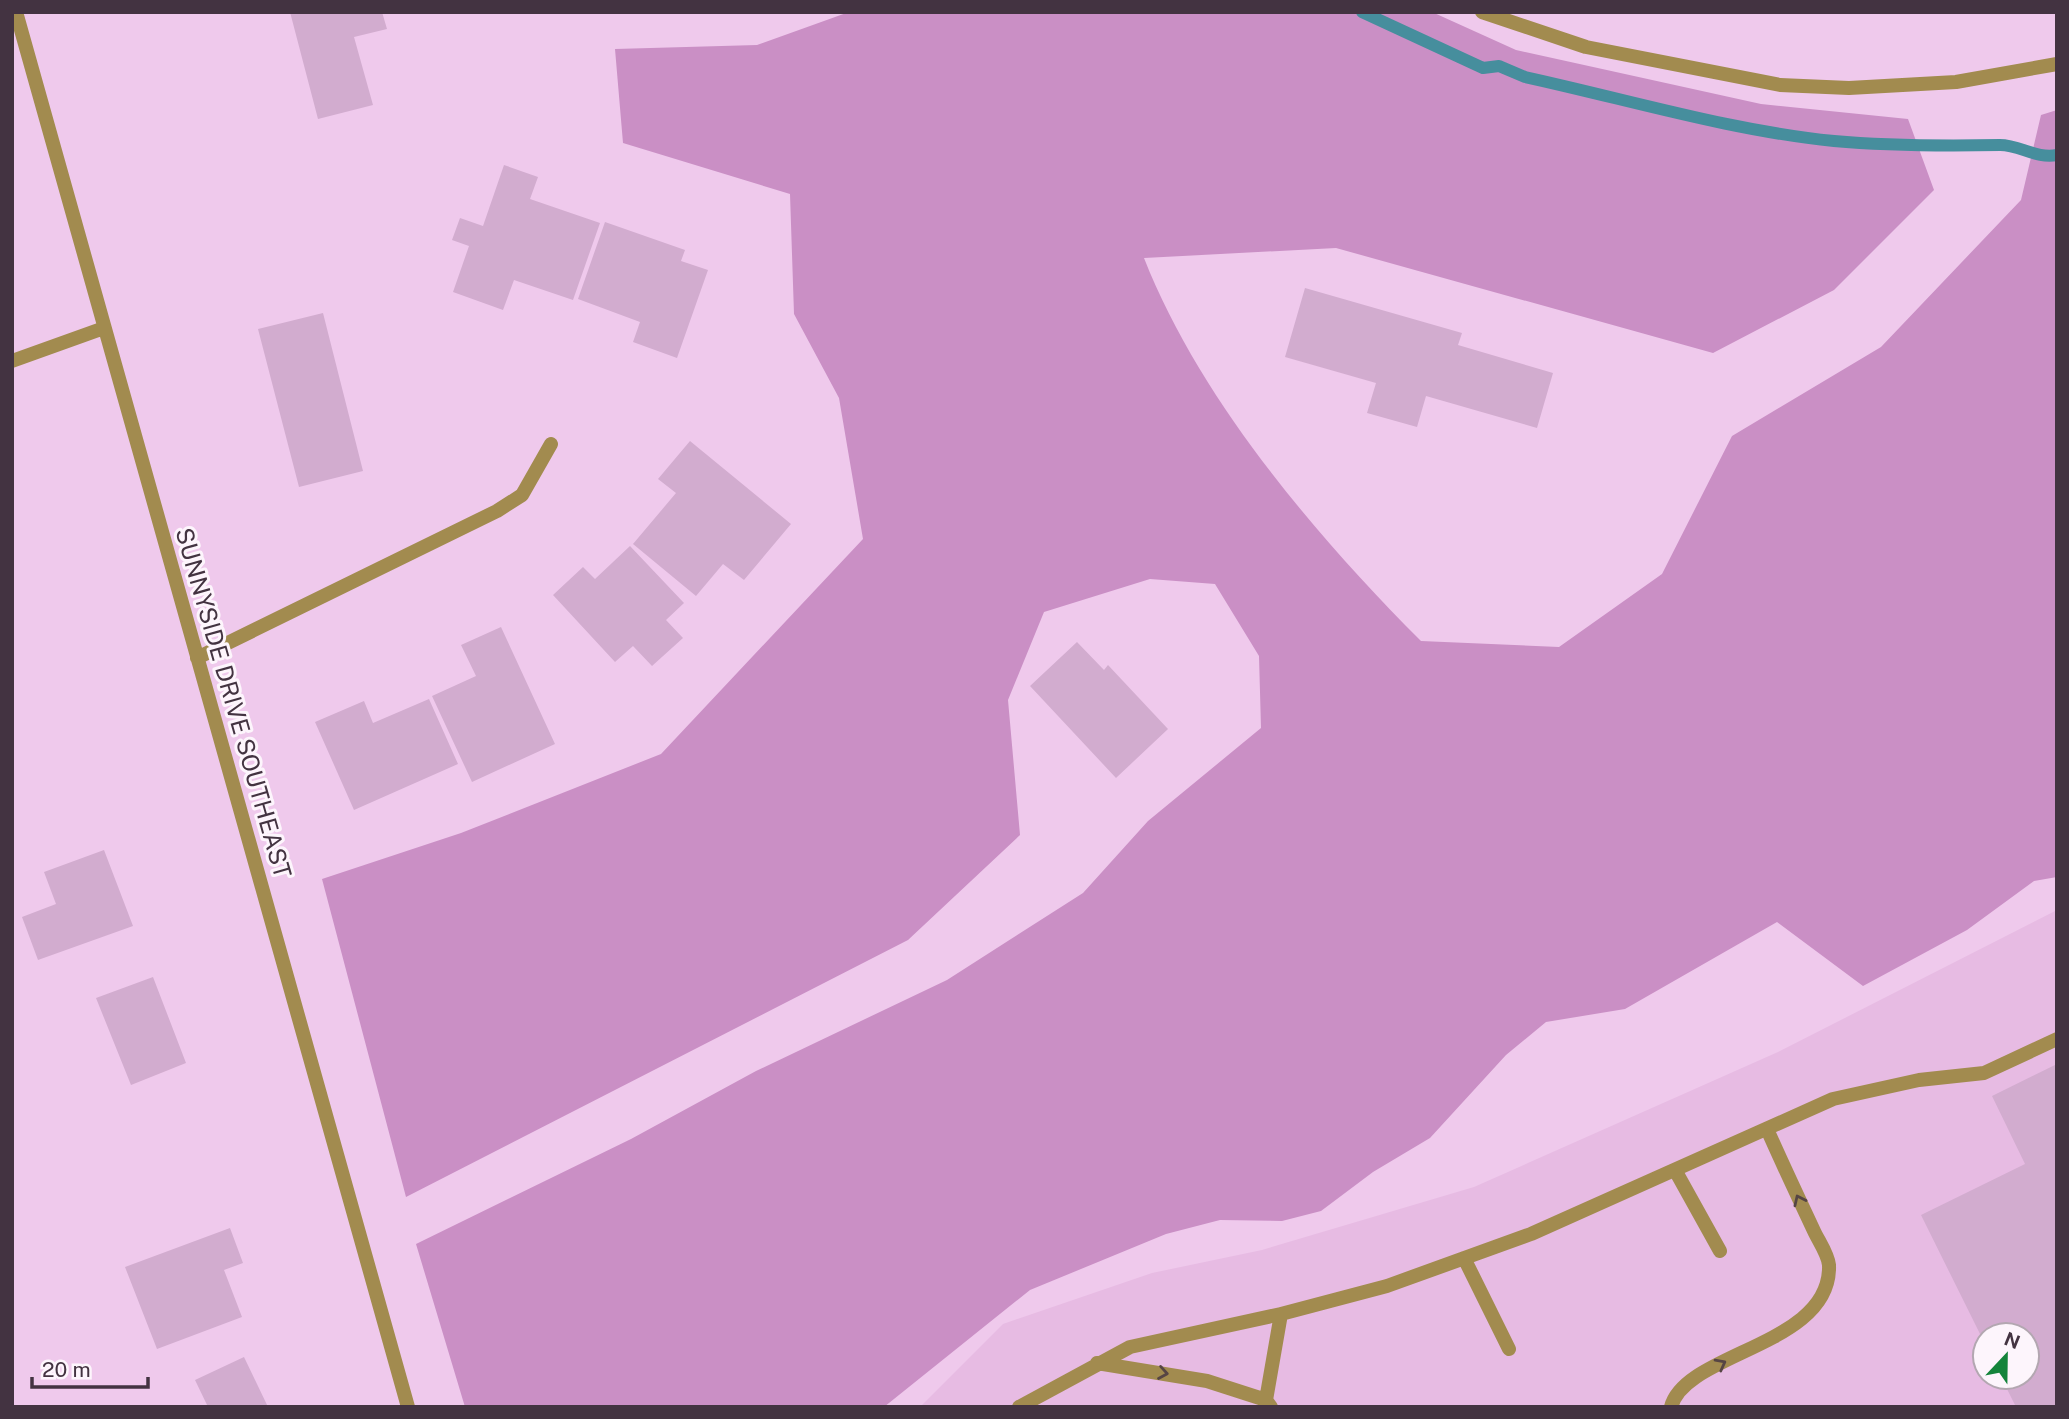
<svg xmlns="http://www.w3.org/2000/svg" width="2069" height="1419" font-family="'Public Sans',sans-serif">
	<style>
		.built { fill: #e7bbe3; fill-rule: evenodd }
		.green { fill: #ca8fc5 }
		.lines { fill: none; stroke-linecap: round; stroke-linejoin: round }
		.stream { stroke: #468e9d; stroke-width: 12 }
		.building { fill: #d2accf }
		.service { stroke: #a28b4f; stroke-width: 14 }
		.minor { stroke: #a28b4f; stroke-width: 14 }
		.oneway { stroke: #564544 }
		.labels { text-anchor: middle; stroke-width: 6; stroke-linejoin: round; paint-order: stroke }
		.street-label { font-size: 24px; fill: #433341; stroke: #fdf5fc }
	</style>
	<rect width="100%" height="100%" fill="#efc9ec"/>
	<path class="built" d="M2057 910V1407H920L1003 1324 1152 1273 1262 1250 1474 1187 1778 1052ZM1985 1335H2027V1377H1985Z"/>
	<path class="green" d="M849 12H1432L1516 50 1761 104 1908 119 1934 190 1834 290 1713 353 1336 248 1144 258C1199 398 1315 535 1421 641L1559 647 1662 574 1732 436 1881 347 2021 200 2041 115 2057 110V877L2034 881 1967 930 1863 986 1777 922 1625 1009 1546 1022 1506 1055 1430 1138 1373 1172 1321 1211 1282 1221 1220 1220 1166 1234 1030 1290 884 1407H465L416 1244 631 1139 756 1071 947 980 1083 893 1148 821 1261 728 1259 656 1215 584 1150 579 1044 612 1008 700 1020 835 908 940 406 1197 322 879 461 833 661 754 863 539 839 398 794 314 790 194 623 143 615 49 757 45Z"/>
	<g class="lines">
		<path class="stream" d="M1362 12 1483 68 1499 66 1525 77C1626 99 1732 131 1834 141 1889 146 1945 146 2000 145 2020 145 2036 159 2057 155"/>
	</g>
	<path class="building" d="M290 12H382L387 29 354 37 373 105 318 119Z
		M504 165 538 177 530 199 600 223 573 300 514 280 503 310 453 292 469 246 452 240 460 218 483 226Z
		M605 222 685 250 681 261 708 270 677 358 633 342 640 322 578 299Z
		M1305 288 1462 333 1458 345 1553 373 1537 428 1426 396 1417 427 1367 413 1376 383 1285 357Z
		M323 313 363 471 299 487 258 329Z
		M690 441 791 524 744 580 723 564 696 596 633 544 676 493 658 479Z
		M630 546 684 603 666 620 683 638 652 666 633 646 615 662 553 595 583 567 595 579Z
		M501 627 555 744 472 782 432 696 476 676 461 645Z
		M1077 642 1104 670 1108 665 1168 729 1116 778 1030 686Z
		M429 699 458 764 354 810 315 722 364 701 373 723Z
		M104 850 133 926 38 960 22 917 56 904 44 872Z
		M153 977 186 1063 131 1085 96 998Z
		M2057 1064V1407H2016L2001 1377H2027V1335H1985V1344L1921 1215 2025 1164 1992 1096Z
		M230 1228 243 1263 224 1270 242 1317 157 1349 125 1267Z
		M244 1357 268 1407H208L195 1380Z"/>
	<g class="lines">
		<path class="service" d="M1675 1170 1720 1251
			M1464 1258 1509 1349
			M1097 1363 1207 1381 1266 1400 1271 1407
			M1266 1400 1281 1314 1387 1286 1531 1234 1833 1099 1919 1080 1984 1073 2057 1039
			M1019 1407 1130 1347 1281 1314
			M1671 1407C1685 1352 1832 1346 1829 1265 1828 1254 1818 1240 1814 1231 1798 1197 1782 1163 1767 1129"/>
		<path class="minor" d="M16 12 408 1407
			M1482 12 1586 47 1780 85 1849 88 1956 82 2057 64
			M12 361 104 328
			M197 658 497 511 522 495 551 444"/>
	</g>
	<defs><path id="oneway-chevron" d="M-2-3.5L2.5 0L-2 3.5" fill="none" stroke-width="1.6" stroke-linecap="round" stroke-linejoin="round" transform="scale(1.75)"/></defs>
	<g class="oneway">
		<use href="#oneway-chevron" transform="translate(1799 1200) rotate(-115)"/>
		<use href="#oneway-chevron" transform="translate(1721 1364) rotate(-28)"/>
		<use href="#oneway-chevron" transform="translate(1163 1373) rotate(10)"/>
	</g>
	<g class="labels">
		<g class="street-label">
			<text transform="translate(233 703) rotate(74)" y="8">SUNNYSIDE DRIVE SOUTHEAST</text>
		</g>
	</g>
	<rect width="2069" height="1419" fill="none" stroke="#433341" stroke-width="28"/>
	<g transform="translate(2006 1356) rotate(22)"><circle r="33" fill="#fdf5fc" stroke="#b3a7b1" stroke-width="2"/>
	<path d="M0-5L12 26L0 18L-12 26Z" fill="#14843b"/>
	<text y="-10" font-size="19" font-weight="bold" text-anchor="middle" fill="#433341">N</text>
	</g>
	<path d="M32 1377v10h116v-10" fill="none" stroke="#433341" stroke-width="3.5"/>
	<text x="42" y="1377" font-size="21" fill="#433341" stroke="#fdf5fc" stroke-width="5" paint-order="stroke">20 m</text>
</svg>
